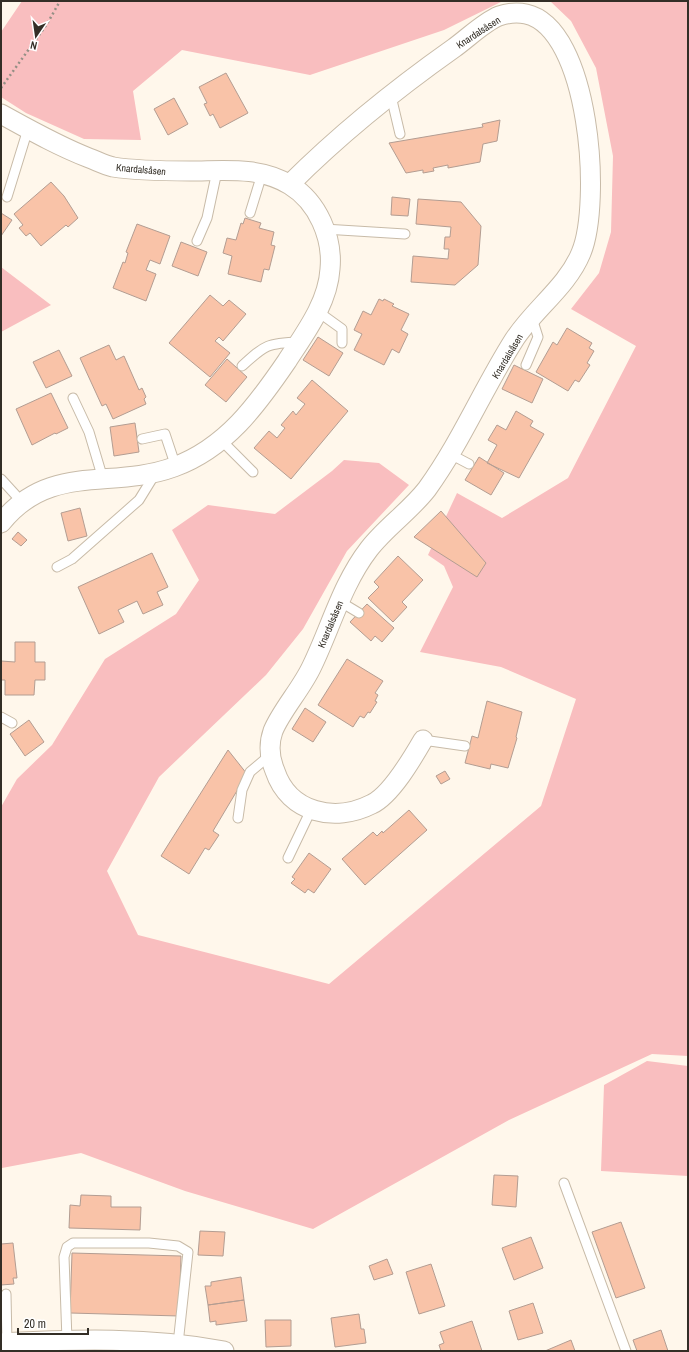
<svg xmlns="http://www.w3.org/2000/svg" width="689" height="1352" font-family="'Archivo Narrow',sans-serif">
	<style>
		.green { fill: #f9bebf }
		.building { fill: #f9c3a8; stroke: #b39d92 }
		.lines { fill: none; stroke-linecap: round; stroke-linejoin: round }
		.service-casing { stroke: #c8bba8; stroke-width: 11 }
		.minor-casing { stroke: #c8bba8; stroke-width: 21 }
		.path { stroke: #958f85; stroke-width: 2.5; stroke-dasharray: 2 3; stroke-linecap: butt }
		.service { stroke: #fff; stroke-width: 9 }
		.minor { stroke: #fff; stroke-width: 19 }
		.labels { text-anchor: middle; stroke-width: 3.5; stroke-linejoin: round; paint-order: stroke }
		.street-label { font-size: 10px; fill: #332e26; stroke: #fff }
	</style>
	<rect width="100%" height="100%" fill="#fff7eb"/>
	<path class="green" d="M22 1H503L444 30 310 75 182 50 133 91 141 140 84 139 26 113 1 97V32Z
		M550 1H688V1056L652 1054 509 1120 313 1229 185 1191 81 1153 2 1168 1 1167V807L17 779 52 745 105 659 176 614 199 580 172 530 208 505 275 514 332 471 344 460 379 463 409 485 347 551 303 629 266 675 159 777 107 871 138 935 329 984 541 806 576 699 501 667 420 652 453 587 444 566 428 555 457 493 502 518 568 478 636 346 571 309 599 273 611 232 613 156 596 68 571 21Z
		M1 267 51 305 1 332Z
		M647 1061 688 1066V1176L601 1171 604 1085Z"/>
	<path class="building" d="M226 73 248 113 220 128 213 114 210 116 204 104 207 103 199 87Z
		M174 98 188 124 168 135 154 109Z
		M500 120 497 141 483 144 480 162 448 168V165L433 168 434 171 423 173V170L406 173 389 143 483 127 482 124Z
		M51 182 64 196 78 218 68 227 66 225 41 246 30 233 26 236 19 228 23 225 14 214Z
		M392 197 410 199 408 216 391 215Z
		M418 199 461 202 481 226 478 265 455 285 411 282 413 256 448 259 449 249H444L445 237H450L451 227 416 224Z
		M1 213 12 220 1 236Z
		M245 218 261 223 259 228 274 232 271 245 275 246 269 270 264 269 261 282 228 274 232 256 223 253 227 238 236 240 241 223 243 224Z
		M137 224 170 236 160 264 150 260 146 270 156 274 146 301 113 288 123 262 125 263 128 253 126 252Z
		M181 242 207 252 198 276 172 266Z
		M210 295 223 306 229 300 246 314 223 341 219 337 215 341 230 353 210 377 169 343Z
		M379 299 383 301 384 299 394 304 392 306 409 314 401 330 408 334 399 353 392 349 384 365 354 350 362 334 354 330 363 311 371 315Z
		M567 328 592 343 589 348 594 351 587 363 590 365 579 382 575 380 568 391 536 372 553 342 557 345Z
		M318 337 343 353 329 376 303 360Z
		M109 345 116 360 124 356 139 390 142 388 146 397 144 399 146 404 113 419 106 404 102 406 80 358Z
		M59 350 72 376 46 388 33 362Z
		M227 359 247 377 226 402 205 385Z
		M514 365 543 379 532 403 502 389Z
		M312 380 348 411 291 479 254 448 269 431 277 438 285 428 281 425 293 411 296 415 305 404 297 398Z
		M51 393 68 428 56 434 55 433 32 445 16 409Z
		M516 411 533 421 530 426 544 434 519 478 487 463 497 445 488 440 497 425 506 430Z
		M135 423 139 452 114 456 110 427Z
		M479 457 504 473 491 495 465 480Z
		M80 508 87 536 68 541 61 513Z
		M441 511 486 563 477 577 414 537Z
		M18 532 27 540 21 546 12 539Z
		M152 553 168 587 157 592 163 605 143 614 137 601 118 610 124 622 99 634 78 587Z
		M398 556 423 580 402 602 407 607 393 622 368 598 379 587 374 582Z
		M367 604 394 628 382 642 375 636 371 641 350 622Z
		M15 642H35V662H45V680H35L34 695H5V680H1V661L15 662Z
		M347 659 383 681 375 693 378 695 375 701 377 702 370 713 368 712 364 718 360 716 353 727 318 705Z
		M487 701 522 712 516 737 517 738 508 768 491 764 490 769 465 763 472 736 478 738Z
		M305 708 326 722 313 742 292 729Z
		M29 720 44 742 25 756 10 734Z
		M228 750 247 774 213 831 219 835 209 850 205 848 189 874 161 856Z
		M445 771 450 779 441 784 436 776Z
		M409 810 427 830 365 885 342 859 373 832 377 836 382 831 383 833Z
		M309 853 331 869 314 893 308 889 305 893 291 883 295 879 292 877Z
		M494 1175 518 1176 516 1207 492 1205Z
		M81 1195 111 1196V1207H141L140 1230 69 1228 70 1205 80 1206Z
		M621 1222 645 1288 616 1298 592 1232Z
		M200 1231 225 1232 223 1256 198 1255Z
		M531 1237 543 1268 514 1280 502 1248Z
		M13 1243 17 1278H13L14 1284 1 1285V1244Z
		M72 1253 181 1256 179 1316 70 1313Z
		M387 1259 393 1274 374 1280 369 1266Z
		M431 1264 445 1306 419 1314 406 1272Z
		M241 1277 244 1300 208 1305 205 1286H211V1282Z
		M244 1300 247 1321 216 1325V1321L210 1322 208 1305Z
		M533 1303 543 1333 518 1340 509 1311Z
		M359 1314 361 1329H364L366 1343 335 1347 331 1318Z
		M265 1320H291V1346L266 1347Z
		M472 1321 482 1351H441L439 1345 444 1343 440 1332Z
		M661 1330 668 1351H637L633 1340Z
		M571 1340 575 1351H545Z"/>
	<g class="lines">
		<g class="service-casing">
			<path id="service" d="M391 96 400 134
				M7 197 28 129
				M250 213 262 174
				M324 229 405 234
				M197 241 207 218 217 171
				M317 311 342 329V343
				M526 365 538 337 532 318
				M242 366C265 345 267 343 300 342
				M73 398 89 432 103 479
				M142 439 165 434 176 467
				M222 441 253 472
				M450 454 469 464
				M1 479 22 502
				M57 567 72 559 139 500 155 474
				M339 601 359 613
				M1 717 12 723
				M423 740 465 746
				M238 818 242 790 250 772 269 756
				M288 858 311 810
				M564 1183 626 1351
				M6 1294 7 1343
				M67 1340 64 1257 67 1247 73 1243H149L178 1246 188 1252 178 1344"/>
		</g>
		<g class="minor-casing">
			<path id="minor" d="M1 114C30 130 58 146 89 158 97 161 105 165 113 167 138 171 164 171 190 171 223 171 260 166 290 185 318 202 333 238 330 269 328 303 305 333 287 361 257 405 226 448 174 467 111 490 50 462 1 523
				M290 184C340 134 396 89 454 48 468 38 484 22 499 16 508 13 517 12 526 14 590 28 602 203 581 253 567 287 534 309 514 340 483 389 461 442 427 489 410 511 386 527 369 549 342 584 331 627 312 666 302 688 281 711 273 731 268 745 270 759 275 771 289 813 335 823 372 804 391 795 412 759 423 740
				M1 1343C76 1339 150 1337 224 1351"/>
		</g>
		<path class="path" d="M1 88 47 24 60 1"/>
		<use href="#service" class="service"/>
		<use href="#minor" class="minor"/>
	</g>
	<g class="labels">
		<g class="street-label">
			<text transform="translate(478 32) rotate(-33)" y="4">Knardalsåsen</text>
			<text transform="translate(141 169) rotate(5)" y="4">Knardalsåsen</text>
			<text transform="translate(507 356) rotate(-59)" y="4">Knardalsåsen</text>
			<text transform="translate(330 624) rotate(-67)" y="4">Knardalsåsen</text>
		</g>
	</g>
	<rect width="689" height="1352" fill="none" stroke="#332e26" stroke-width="4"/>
	<g transform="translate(36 36) rotate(193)" stroke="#ffffff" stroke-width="3" paint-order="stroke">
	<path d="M0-3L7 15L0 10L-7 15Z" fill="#332e26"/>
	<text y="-6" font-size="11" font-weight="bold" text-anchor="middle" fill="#332e26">N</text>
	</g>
	<path d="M18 1328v6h70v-6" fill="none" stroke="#332e26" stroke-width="2"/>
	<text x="24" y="1328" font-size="12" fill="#332e26" stroke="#ffffff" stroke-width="3" paint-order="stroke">20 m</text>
</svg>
